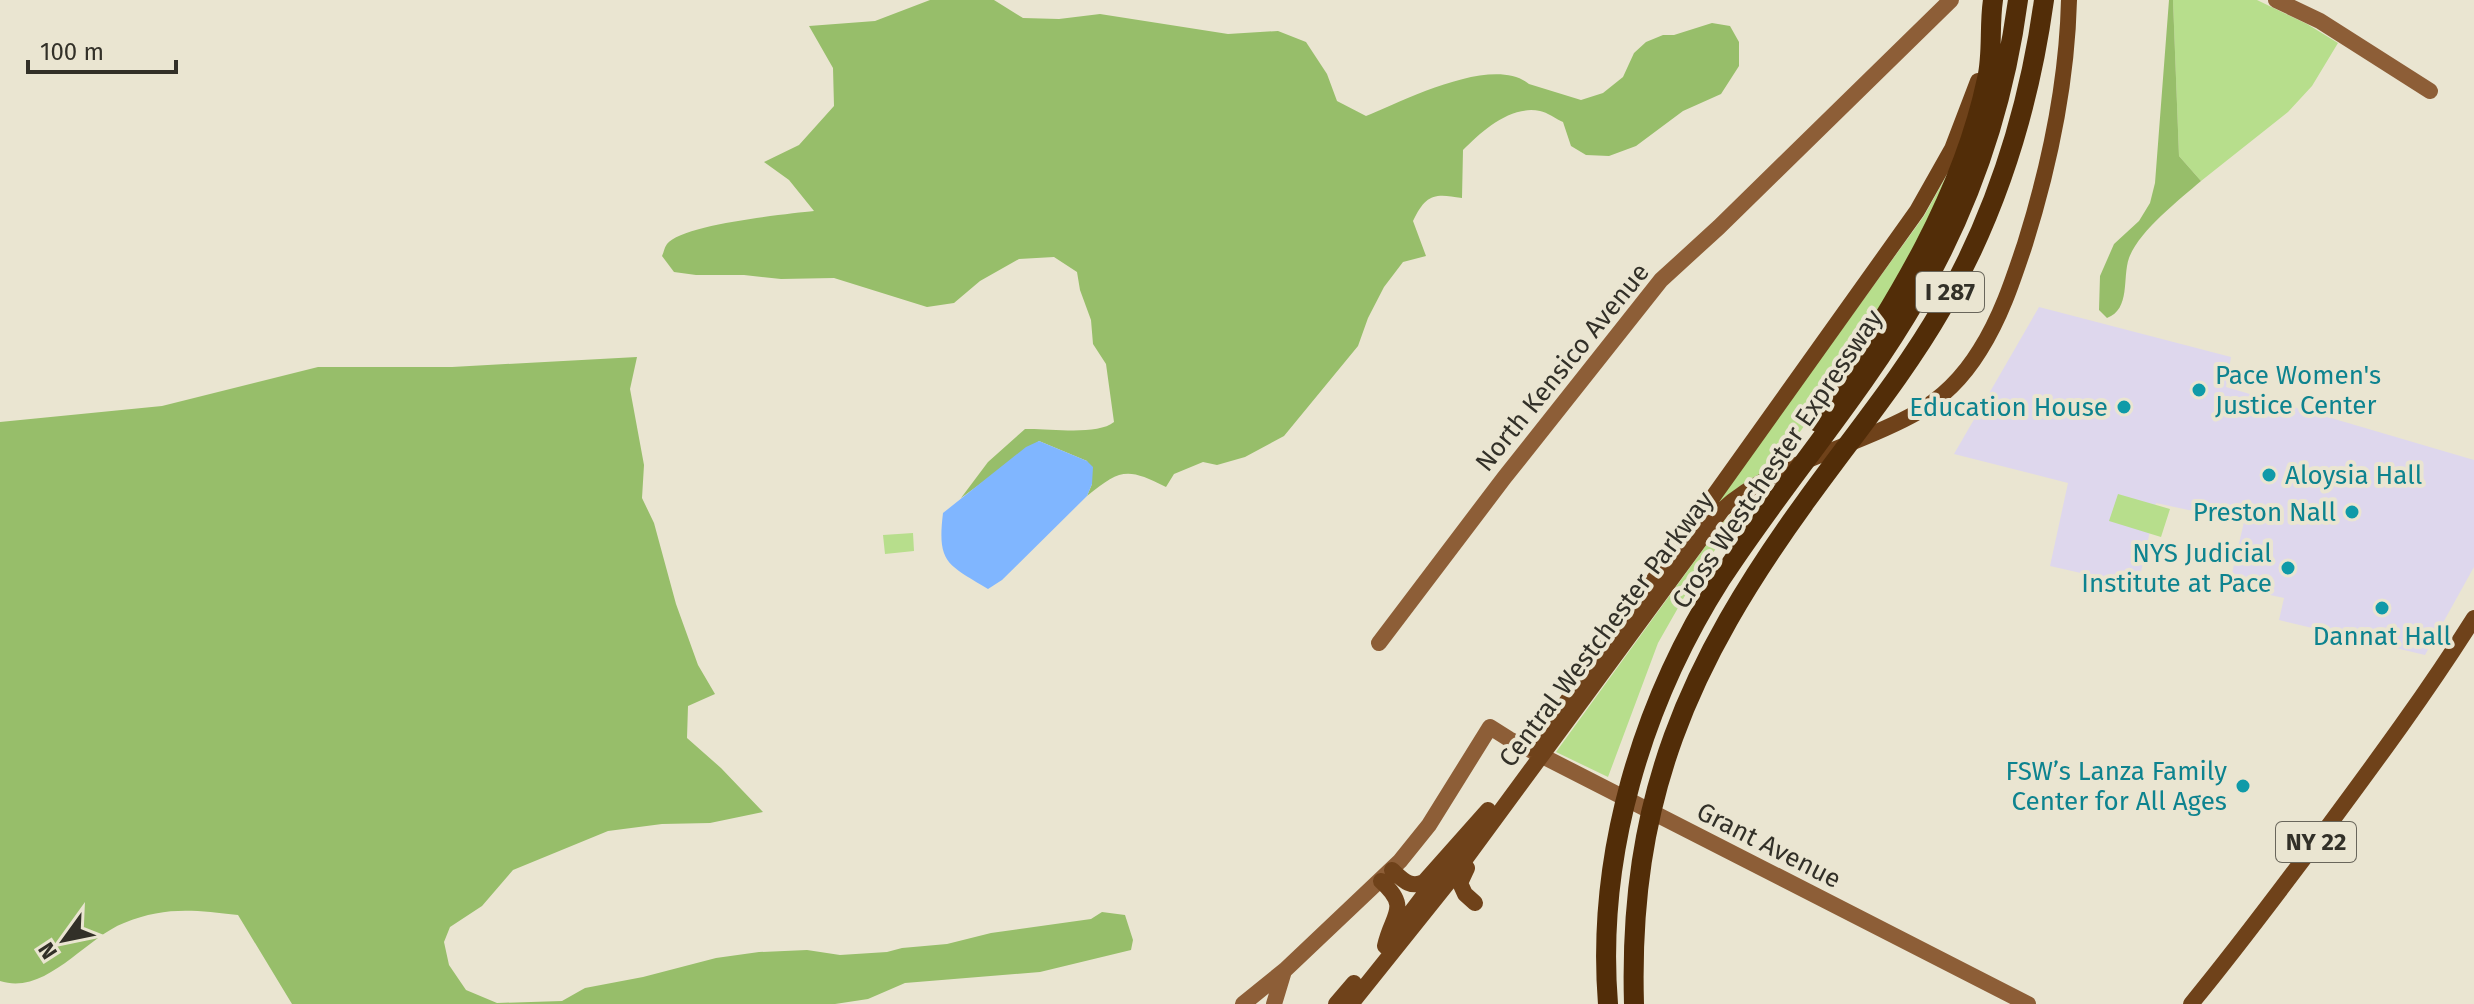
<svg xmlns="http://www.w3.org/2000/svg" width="2474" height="1004" font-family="'Fira Sans',sans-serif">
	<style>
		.education { fill: #ded7ed }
		.green { fill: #b7de8c }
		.forest { fill: #97be6a }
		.water { fill: #80b6ff }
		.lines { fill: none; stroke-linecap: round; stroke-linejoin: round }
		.secondary { stroke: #8d5e37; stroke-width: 16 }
		.primary { stroke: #6f421a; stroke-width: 16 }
		.highway { stroke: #522d08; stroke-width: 20 }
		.culture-dot { fill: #0f9aa8; stroke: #eae5d1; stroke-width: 3 }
		.labels { text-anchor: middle; stroke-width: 8; stroke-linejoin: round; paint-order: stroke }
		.shield { fill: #eae5d1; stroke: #69665b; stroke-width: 2 }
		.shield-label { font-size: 24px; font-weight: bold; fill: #323028 }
		.street-label { font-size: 26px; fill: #323028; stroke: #eae5d1 }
		.culture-label { font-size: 26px; fill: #0d838f; stroke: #eae5d1; text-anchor: end }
	</style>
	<rect width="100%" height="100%" fill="#eae5d1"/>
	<path class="education" d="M2039 307 2231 357 2226 387 2474 460V567L2425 655 2279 620 2284 598 2229 586 2244 522 2156 503 2138 586 2050 566 2068 483 1954 454Z"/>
	<path class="green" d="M2173 0H2257L2307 24 2338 43 2312 86 2288 112 2201 181 2179 156Z
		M1957 157 1926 233 1832 387 1774 468 1748 480 1713 507 1924 216Z
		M2118 494 2170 509 2161 537 2109 521Z
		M1752 498 1695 578 1658 643 1608 777 1556 752 1723 522 1742 504Z
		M913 533 914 551 885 554 883 535Z"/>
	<path class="forest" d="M930 0H994L1023 18 1059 19 1100 14 1228 34 1278 31 1306 42 1327 74 1337 101 1366 116C1403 101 1493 54 1529 84L1581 100 1603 93 1623 77 1634 53 1646 42 1663 35H1674L1712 23 1730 26 1739 42V66L1721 94 1683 111 1636 146 1609 156 1586 155 1571 146 1563 122C1556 119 1547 112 1540 111 1510 105 1482 131 1463 150L1462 198C1434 193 1426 194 1413 221L1426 256 1403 262 1384 287 1368 318 1358 346 1284 436 1245 457 1217 465 1203 462 1174 474 1166 487C1127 467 1120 469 1087 496L1092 484 1087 461 1039 441 961 498 988 462 1025 429C1048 428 1097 436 1114 422L1106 364 1093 344 1091 320 1080 290 1077 272 1054 257 1019 259 980 281 954 303 927 307 834 278 781 279 744 275H696L674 272 662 256C664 252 664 248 667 244 682 224 787 214 814 211L789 180 764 162 799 145 834 106 833 68 809 26 875 21Z
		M2169 0H2173L2179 156 2201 181C2179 200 2139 231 2129 258 2122 278 2131 309 2107 318L2099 310 2100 276 2114 244 2139 221 2150 203 2155 183Z
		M637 357 630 389 644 465 642 498 654 523 676 604 698 665 715 694 688 706 687 738 721 768 763 812 710 823 662 824 608 831 513 870 482 906 450 927 444 942 449 965 466 990 497 1003 562 1001 585 988 643 977 716 958 759 952 807 950 840 955 887 952 902 948 947 944 991 933 1091 919 1102 912 1125 915 1133 940 1131 950 1040 972 905 983 868 999 835 1004H292L238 915C195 910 165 906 124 923 85 938 46 996 0 981V422L162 406 318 367H452Z"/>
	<path class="water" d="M1039 441 1087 461 1093 467 1092 484 1087 496 1002 580 988 589C947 564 937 563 943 513L1026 447Z"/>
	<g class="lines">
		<path class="secondary" d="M2276 0 2320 21 2430 91
			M1379 643 1504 478 1661 280 1719 227 1951 0
			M1243 1004 1285 970 1400 861 1429 825 1490 727 1509 739 2028 1004
			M1274 1004 1284 971"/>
		<path class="primary" d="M1533 749 1917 211 1952 149 1978 81
			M1467 868 1460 883 1465 894 1475 903
			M1392 870C1402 879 1410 889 1424 882L1488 810
			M1381 881C1411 908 1392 914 1385 946
			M1399 928 1455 854
			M1336 1004 1354 983
			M1351 1004 1447 884 1722 510C1771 464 1857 447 1916 413 1943 398 1964 376 1980 350 2001 317 2013 280 2025 244 2050 164 2067 84 2069 0
			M2191 1004C2238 947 2282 888 2326 829 2377 760 2428 691 2474 618"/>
		<path class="highway" d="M1818 422C1887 314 1960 207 1987 79 1993 54 1989 26 1993 0
			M1608 1004C1596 856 1642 703 1721 579 1784 482 1861 396 1918 296 1971 204 2004 105 2018 0
			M1634 1004C1628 799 1688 664 1806 501 1852 437 1903 376 1942 308 1997 212 2029 109 2044 0"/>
	</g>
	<g class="culture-dot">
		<circle cx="2199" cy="390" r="8"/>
		<circle cx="2124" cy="407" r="8"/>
		<circle cx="2269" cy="475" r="8"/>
		<circle cx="2352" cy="512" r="8"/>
		<circle cx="2288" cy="568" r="8"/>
		<circle cx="2382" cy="608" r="8"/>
		<circle cx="2243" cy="786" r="8"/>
	</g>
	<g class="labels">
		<g class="shield">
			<rect x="1916" y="272" width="68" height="40" rx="6"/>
			<rect x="2276" y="822" width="80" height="40" rx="6"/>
		</g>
		<g class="shield-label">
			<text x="1950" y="300">I 287</text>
			<text x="2316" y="850">NY 22</text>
		</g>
		<g class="street-label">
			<text transform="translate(1562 367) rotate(-51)" y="9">North Kensico Avenue</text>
			<text transform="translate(1777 459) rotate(-56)" y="9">Cross Westchester Expressway</text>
			<text transform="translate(1606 629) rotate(-53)" y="9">Central Westchester Parkway</text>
			<text transform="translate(1769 845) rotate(27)" y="9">Grant Avenue</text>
		</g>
		<g class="culture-label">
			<text x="2215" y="384" text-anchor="start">Pace Women's<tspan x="2215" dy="30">Justice Center</tspan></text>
			<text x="2108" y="416">Education House</text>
			<text x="2285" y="484" text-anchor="start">Aloysia Hall</text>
			<text x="2336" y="521">Preston Nall</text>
			<text x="2272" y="562">NYS Judicial<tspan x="2272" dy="30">Institute at Pace</tspan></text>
			<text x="2382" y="645" text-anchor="middle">Dannat Hall</text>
			<text x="2227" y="780">FSW’s Lanza Family<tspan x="2227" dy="30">Center for All Ages</tspan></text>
		</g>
	</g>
	<g transform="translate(64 940) rotate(237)" stroke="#eae5d1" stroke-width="6" paint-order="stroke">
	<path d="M0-6L14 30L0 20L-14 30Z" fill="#323028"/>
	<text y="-12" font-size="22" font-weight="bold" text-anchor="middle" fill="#323028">N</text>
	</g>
	<path d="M28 60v12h148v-12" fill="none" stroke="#323028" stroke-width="4"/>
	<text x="40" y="60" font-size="24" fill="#323028" stroke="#eae5d1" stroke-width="6" paint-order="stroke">100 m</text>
</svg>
